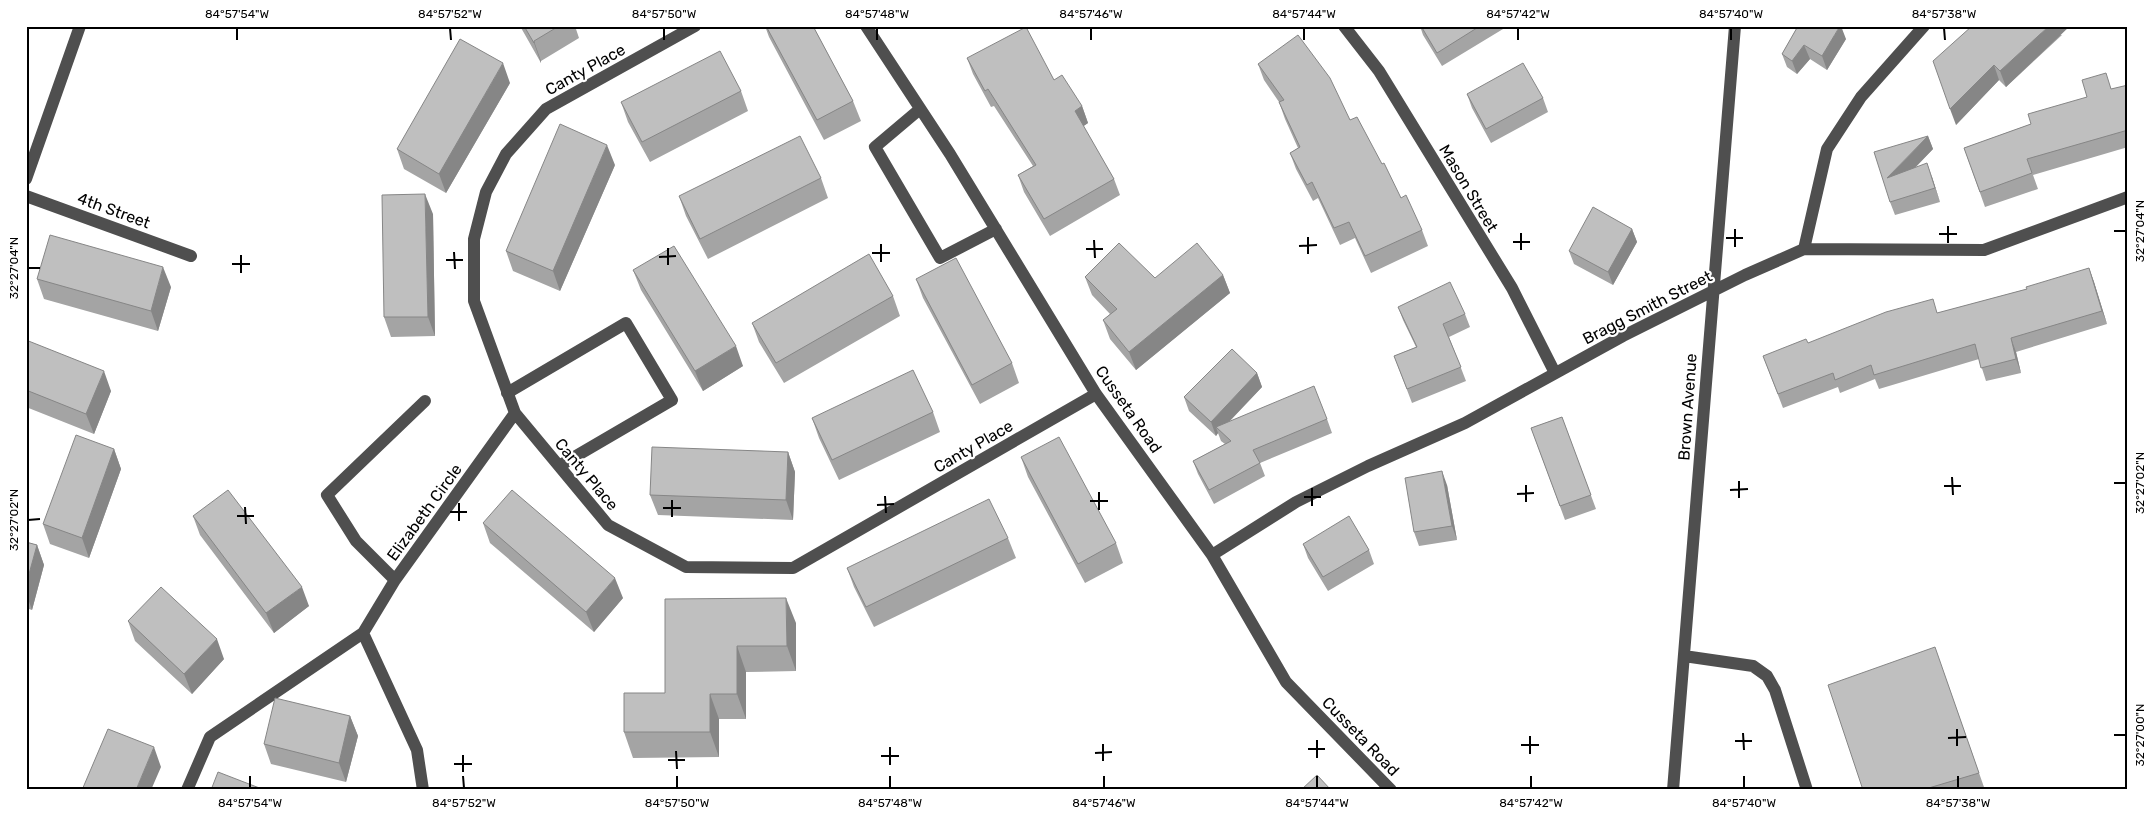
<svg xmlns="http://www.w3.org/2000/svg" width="2154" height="816" font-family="Rubik,sans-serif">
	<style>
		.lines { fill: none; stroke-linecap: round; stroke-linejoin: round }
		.minor { stroke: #4f4f4f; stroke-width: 12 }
		.wall { fill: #a4a4a4 }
		.shaded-wall { fill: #868686 }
		.building { fill: #bfbfbf; stroke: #868686 }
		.ticks { fill: none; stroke: #000; stroke-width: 2 }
		.labels { text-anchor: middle; stroke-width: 4.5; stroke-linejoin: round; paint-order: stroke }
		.street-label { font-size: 16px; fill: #000; stroke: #fff }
		.neatline { fill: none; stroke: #000; stroke-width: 2 }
		.ticks-label { font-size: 12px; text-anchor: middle; fill: #000 }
	</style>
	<rect width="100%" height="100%" fill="#fff"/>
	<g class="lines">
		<path class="minor" d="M695 26 546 109 506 154 486 192 474 239V301L515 413 608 525 686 567 793 568 1096 394
			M866 26 950 154 1096 394 1212 555 1286 682 1391 790
			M1344 26 1379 71 1512 288 1555 373
			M920 109 875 147 940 258 996 229
			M26 179 80 26
			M26 196 191 256
			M1804 249 1827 149 1861 97 1924 26
			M507 393 626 323 672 400 559 466
			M1212 555 1296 502 1368 466 1465 423 1623 336 1745 275 1804 249 1984 250 2128 197
			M395 580 356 541 327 495 425 401
			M363 633 417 750 423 790
			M1684 656 1753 666 1767 676 1775 690 1807 790
			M187 790 210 737 363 633 395 580 515 413
			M1673 790 1735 26"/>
	</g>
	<path class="wall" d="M520 26H575L579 38 541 61V63Z
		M765 26H813L853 101 861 121 824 140 769 37Z
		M1420 26H1508L1442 66 1423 35Z
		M1798 26 1846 39 1827 70 1810 59 1797 74 1787 67 1782 54Z
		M1972 26 2062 35 2006 87 1999 80 1956 125Z
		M967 58 1054 80 1082 106 1088 123 1083 126 1114 179 1120 195 1050 236 1024 192 1018 175 1033 166 994 106 991 107 973 74Z
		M1258 64 1350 120 1422 230 1428 246 1371 273 1355 238 1340 245 1318 198 1313 201 1296 169 1290 153 1298 148 1285 119 1279 102 1264 80Z
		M510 83 446 193 404 169 397 149Z
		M2128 85V147L2033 175 2038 189 1985 207 1964 148 2031 124 2087 97 2112 89Z
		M741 91 748 111 650 162 628 122 621 102Z
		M1467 94 1543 98 1548 112 1491 143 1472 108Z
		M1928 136 1933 149 1915 168 1932 177 1940 202 1895 215 1890 202Z
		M615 165 560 291 513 271 506 251Z
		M821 178 828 198 708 259 686 216 679 196Z
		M433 214 435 336 391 337 384 317Z
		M1632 229 1637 242 1613 285 1574 264 1569 251Z
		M2089 268 2094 282 2107 324 2016 352 2021 373 1986 381 1979 359 1879 389 1875 379 1840 393 1838 387 1783 408 1763 356 1808 343 1938 313 2027 289Z
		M633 270 743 366 703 391 641 290Z
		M1223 275 1230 293 1136 370 1110 339 1103 320 1110 314 1092 295 1085 277 1155 278Z
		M37 279 171 287 158 331 44 299Z
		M916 279 1012 363 1019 383 980 404 923 298Z
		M893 296 900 316 784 383 759 342 752 323Z
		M1398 307 1465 314 1470 327 1449 337 1466 381 1412 403 1394 356 1416 347 1403 320Z
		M26 340 111 391 94 434 26 407Z
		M1257 373 1262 387 1230 421 1327 419 1332 433 1260 463 1265 476 1214 504 1198 474 1193 461 1225 444 1221 441 1218 433 1216 436 1189 411 1184 397Z
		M933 412 940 432 839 480 819 438 812 418Z
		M1562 417 1596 509 1565 520 1531 428Z
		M114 449 121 469 89 558 50 544 43 524Z
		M788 452 795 472 793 520 658 515 650 495Z
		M1021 457 1116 543 1123 563 1085 583 1028 477Z
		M1447 485 1457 540 1419 546 1414 532Z
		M193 516 309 606 274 633 200 535Z
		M483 523 623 598 594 632 490 543Z
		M1008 538 1016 558 874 627 854 587 847 568Z
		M26 542 37 545 44 565 32 610 26 608Z
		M1303 544 1369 550 1374 564 1328 591 1308 558Z
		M665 599 796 623V671L746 672V719H719V757L633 758 624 732 665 693Z
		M128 621 224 659 192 694 135 641Z
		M1944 673 1985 790H1863Z
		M350 716 358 736 346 782 271 764 264 744Z"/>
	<path class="shaded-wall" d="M1840 26H1841L1846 39 1827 70 1822 56Z
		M2049 26H2070L2006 87 2000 71Z
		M534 41 541 61V63L534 43Z
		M1804 45 1810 59 1797 74 1792 61Z
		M503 63 510 83 446 193 439 174Z
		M1994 65 1999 80 1956 125 1950 109Z
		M1082 106 1088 123 1081 128 1075 111Z
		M1928 136 1933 149 1892 191 1887 178Z
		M607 145 615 165 560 291 553 271Z
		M1927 163 1932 177 1940 202 1935 188Z
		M425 194 433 214 435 336 428 317Z
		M1632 229 1637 242 1613 285 1608 272Z
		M163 267 171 287 158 331 151 311Z
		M2089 268 2094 282 2107 324 2102 311Z
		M1223 275 1230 293 1136 370 1129 352Z
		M2011 338 2016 352 2021 373 2016 359Z
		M736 346 743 366 703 391 695 371Z
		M104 371 111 391 94 434 86 414Z
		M1257 373 1262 387 1220 431 1216 427 1218 433 1216 436 1211 422Z
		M114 449 121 469 89 558 82 538Z
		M788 452 795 472 793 520 786 500Z
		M1442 471 1447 485 1457 540 1452 526Z
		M37 545 44 565 32 610 26 593V585Z
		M615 578 623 598 594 632 586 612Z
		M302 587 309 606 274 633 266 613Z
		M786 598 796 623V671L787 646Z
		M217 639 224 659 192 694 184 674Z
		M737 646 746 672V719L737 694Z
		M710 694 719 719V757L710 732Z
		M350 716 358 736 346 782 339 763Z
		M154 747 161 767 151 790H136Z"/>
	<path class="building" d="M524 26H559L534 41V43Z
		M766 26H813L853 101 817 120Z
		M1421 26H1480L1437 53Z
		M1798 26H1840L1822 56 1804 45 1792 61 1782 54Z
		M1972 26H2049L2000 71 1994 65 1950 109 1933 61Z
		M1026 27 1054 80 1062 75 1082 106 1075 111 1114 179 1044 219 1018 175 1036 165 988 89 985 91 967 58Z
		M1298 35 1330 78 1350 120 1357 117 1382 164 1384 163 1401 198 1406 195 1422 230 1365 256 1349 222 1334 228 1312 182 1307 185 1290 153 1300 147 1279 102 1284 100 1258 64Z
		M460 39 503 63 439 174 397 149Z
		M720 51 741 91 642 142 621 102Z
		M1523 63 1543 98 1486 129 1467 94Z
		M2106 73 2111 89 2128 85V130L2027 159 2032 173 1980 192 1964 148 2031 124 2028 114 2087 97 2082 80Z
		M560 124 607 145 553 271 506 251Z
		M800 136 821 178 700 239 679 196Z
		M1928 136 1887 178 1927 163 1935 188 1890 202 1874 152Z
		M425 194 428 317H384L382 195Z
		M1593 207 1632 229 1608 272 1569 251Z
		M50 235 163 267 151 311 37 279Z
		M1119 243 1155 278 1197 243 1223 275 1129 352 1103 320 1117 309 1085 277Z
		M674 246 736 346 695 371 633 270Z
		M869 254 893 296 776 363 752 323Z
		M956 258 1012 363 972 385 916 279Z
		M2089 268 2102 311 2011 338 2016 359 1981 368 1975 344 1874 375 1871 365 1835 380 1833 373 1778 394 1763 356 1806 339 1808 343 1886 312 1933 299 1937 313 2027 289 2026 287Z
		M1450 282 1465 314 1443 324 1461 367 1407 389 1394 356 1417 347 1398 307Z
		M26 340 104 371 86 414 26 390Z
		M1232 349 1257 373 1211 422 1184 397Z
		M913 370 933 412 832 460 812 418Z
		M1314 386 1327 419 1253 450 1260 463 1209 490 1193 461 1231 441 1216 427Z
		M1562 417 1591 495 1560 506 1531 428Z
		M76 435 114 449 82 538 43 524Z
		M1059 437 1116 543 1078 564 1021 457Z
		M652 447 788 452 786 500 650 495Z
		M1442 471 1452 526 1414 532 1405 478Z
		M228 490 302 587 266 613 193 516Z
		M512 490 615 578 586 612 483 523Z
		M989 499 1008 538 866 607 847 568Z
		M1349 516 1369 550 1323 577 1303 544Z
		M26 542 37 545 26 585Z
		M161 587 217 639 184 674 128 621Z
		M786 598 787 646H737V694H710V732H624V693H665V599Z
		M1935 647 1979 773 1922 790H1863L1828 685Z
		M275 698 350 716 339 763 264 744Z
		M108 729 154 747 136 790H82Z
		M218 772 262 789 261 790H211Z
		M1317 775 1331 790H1301Z"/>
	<path class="ticks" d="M237 28V40M450 28 451 40M664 28V40M877 28V40M1091 28V40M1304 28V40M1518 28V40M1731 28V40M1944 28 1945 40M1948 226V243M1735 229V247M2114 231H2126M1521 233V250M1939 234H1957M1308 237V254M1726 238H1743M1094 240 1095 258M1513 242H1530M881 244V262M1299 246 1317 245M668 248V265M1086 249H1103M454 252 455 269M872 253H890M241 255V273M659 257 676 256M446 260H463M232 264H250M28 268H40M1952 477 1953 495M1739 481V498M2114 483H2126M1526 485V502M1944 486H1961M1312 488V506M1730 490 1748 489M1099 492V510M1517 494 1534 493M885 496 886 513M1304 497H1321M672 500V517M1090 501H1108M459 503V521M877 505 894 504M245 507 246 524M663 508H681M450 512H467M237 516H254M28 520 40 519M1957 729V746M1743 733 1744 750M2114 735H2126M1530 736V754M1948 738 1966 737M1317 740V758M1735 741H1752M1103 744V761M1521 745H1539M890 747V765M1308 749H1325M676 751 677 769M1095 753 1112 752M463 755V772M881 756H899M668 760H685M454 764H472M250 776V788M463 776 464 788M677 776V788M890 776V788M1104 776V788M1317 776V788M1531 776V788M1744 776V788M1958 776V788"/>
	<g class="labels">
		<g class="street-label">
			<text transform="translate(585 69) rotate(-29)" y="6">Canty Place</text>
			<text transform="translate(1469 188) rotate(59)" y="6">Mason Street</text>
			<text transform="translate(114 210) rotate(20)" y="6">4th Street</text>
			<text transform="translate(1647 307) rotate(-27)" y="6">Bragg Smith Street</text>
			<text transform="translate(1687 407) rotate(-86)" y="6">Brown Avenue</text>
			<text transform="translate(1129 409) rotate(55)" y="6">Cusseta Road</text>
			<text transform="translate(973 446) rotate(-30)" y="6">Canty Place</text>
			<text transform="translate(587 474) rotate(50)" y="6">Canty Place</text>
			<text transform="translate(424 512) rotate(-54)" y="6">Elizabeth Circle</text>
			<text transform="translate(1361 736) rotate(46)" y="6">Cusseta Road</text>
		</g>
	</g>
	<rect width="2154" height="816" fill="none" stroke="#ffffff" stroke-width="55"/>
	<rect x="28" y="28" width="2098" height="760" class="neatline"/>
	<g class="ticks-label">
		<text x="237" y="18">84°57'54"W</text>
		<text x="450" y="18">84°57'52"W</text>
		<text x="664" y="18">84°57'50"W</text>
		<text x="877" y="18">84°57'48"W</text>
		<text x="1091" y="18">84°57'46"W</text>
		<text x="1304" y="18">84°57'44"W</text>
		<text x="1518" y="18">84°57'42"W</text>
		<text x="1731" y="18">84°57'40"W</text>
		<text x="1944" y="18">84°57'38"W</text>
		<text transform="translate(2140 231) rotate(-90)" y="4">32°27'04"N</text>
		<text transform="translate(14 268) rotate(-90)" y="4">32°27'04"N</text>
		<text transform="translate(2140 483) rotate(-90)" y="4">32°27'02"N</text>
		<text transform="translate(14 520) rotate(-90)" y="4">32°27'02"N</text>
		<text transform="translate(2140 735) rotate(-90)" y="4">32°27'00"N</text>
		<text x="250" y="807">84°57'54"W</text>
		<text x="464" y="807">84°57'52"W</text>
		<text x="677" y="807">84°57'50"W</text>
		<text x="890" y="807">84°57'48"W</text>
		<text x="1104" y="807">84°57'46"W</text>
		<text x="1317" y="807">84°57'44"W</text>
		<text x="1531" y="807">84°57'42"W</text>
		<text x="1744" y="807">84°57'40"W</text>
		<text x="1958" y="807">84°57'38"W</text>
	</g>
</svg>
